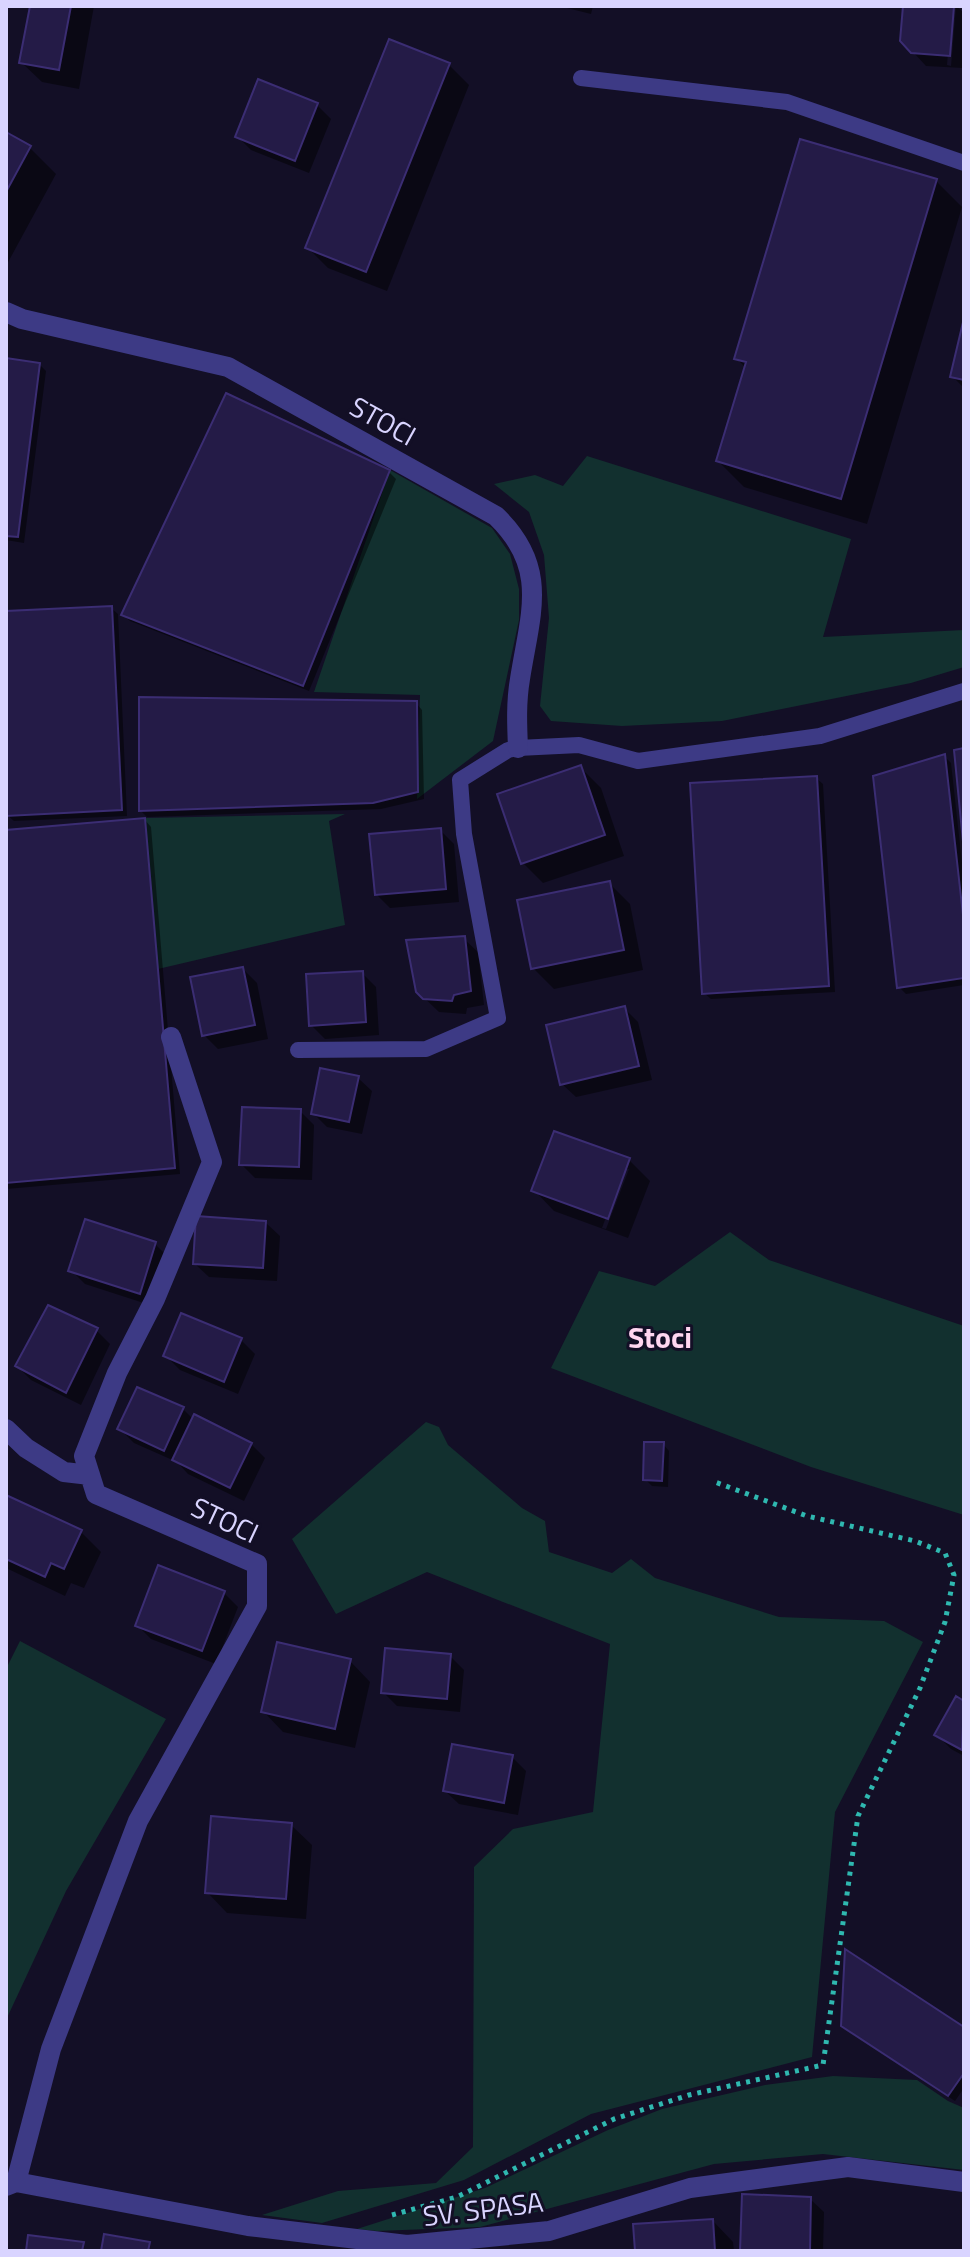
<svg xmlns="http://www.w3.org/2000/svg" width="970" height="2257" font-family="'Titillium Web',sans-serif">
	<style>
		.green { fill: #12302f }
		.shadow { fill: #0007; fill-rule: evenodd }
		.building { fill: #241b47; stroke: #3b2d73; stroke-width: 2 }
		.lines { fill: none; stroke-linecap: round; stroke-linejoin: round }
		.path { stroke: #2fb8b0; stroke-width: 5; stroke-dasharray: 4 6; stroke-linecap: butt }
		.lane { stroke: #3d3a85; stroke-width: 16 }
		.street { stroke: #3d3a85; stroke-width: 20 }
		.labels { text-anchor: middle; stroke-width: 6; stroke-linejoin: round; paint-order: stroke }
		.street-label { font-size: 28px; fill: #d9d4ff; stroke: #130f26 }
		.neighbourhood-label { font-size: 30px; font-weight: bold; fill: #ffd6f0; stroke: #130f26 }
	</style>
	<rect width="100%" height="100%" fill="#130f26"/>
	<path class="green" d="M587 456 851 539 823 637 964 630V667L911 683 722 721 622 726 551 721 540 706 549 618 544 555 529 512 494 484 535 475 563 486Z
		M390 470 492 528 510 554 519 589V620L493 741 417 799 420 695 314 692Z
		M345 814 329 821 345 925 158 969 145 818Z
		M730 1232 769 1260 964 1326V1515L811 1467 551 1368 599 1271 655 1286Z
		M426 1422 439 1427 448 1445 522 1508 545 1521 549 1552 612 1573 631 1559 655 1578 779 1617 884 1621 923 1642 835 1812 812 2057 591 2114 464 2180 322 2223 262 2215 338 2191 436 2183 473 2147 474 1867 513 1829 593 1812 610 1644 427 1572 336 1614 292 1539Z
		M20 1641 166 1719 66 1891 6 2020V1669Z
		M833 2076 917 2080 948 2101 964 2108V2170L823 2154 714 2164 480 2227 377 2231 357 2229 485 2188 608 2130 662 2109 765 2085Z"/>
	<path class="shadow" d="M32 6H94L79 89 42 82 21 62Z
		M559 6H593L591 14Z
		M905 6H952L947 65 951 66 956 6 964 13 963 68 926 66 902 40Z
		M449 65 469 85 387 291 328 268 308 248Z
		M317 105 331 119 309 173 251 150 237 136Z
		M6 135 30 148 56 174 6 266Z
		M936 181 962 207 867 524 744 487 718 461 746 368 736 358Z
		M964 326V388L952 376Z
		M6 360 39 364 46 371 24 543 6 540Z
		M227 396 389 472 396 479 309 691 130 621 123 614Z
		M111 608 118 614 127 816 14 821 7 815 6 788V613Z
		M416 703 422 710 424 799 381 809 147 817 141 811Z
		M944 756 951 763 964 881V985L906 994 899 987Z
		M581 768 601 788 624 856 543 883 523 863Z
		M816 778 823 784 835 992 711 999 704 993Z
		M145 820 151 827 180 1174 6 1189V832Z
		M440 830 454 844 459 902 390 908 376 894Z
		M609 883 630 904 643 970 554 989 533 968Z
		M464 939 478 952 484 1005 467 1008 466 1014 439 1012 417 991Z
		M243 969 257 983 268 1039 218 1049 204 1035Z
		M362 973 376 987 379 1035 325 1039 311 1025Z
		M624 1008 638 1022 652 1080 576 1097 562 1084Z
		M358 1078 372 1091 362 1134 327 1127 313 1113Z
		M300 1111 314 1125 312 1180 255 1178 241 1164Z
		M629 1160 650 1181 628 1238 554 1211 534 1190ZM624 1169H629L606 1229 602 1228Z
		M266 1223 280 1236 277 1281 209 1277 195 1264Z
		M155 1244 169 1258 153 1306 85 1284 71 1270Z
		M96 1330 110 1344 81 1405 31 1380 17 1366Z
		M241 1340 255 1354 238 1394 180 1370 166 1356Z
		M183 1409 194 1420 251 1444 265 1458 244 1501 188 1474 177 1462 134 1443 120 1429Z
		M663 1444 669 1451 668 1487 652 1486 645 1479Z
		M6 1497 81 1532 101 1552 84 1588 71 1583 65 1596 6 1568Z
		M224 1593 238 1607 216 1664 151 1639 137 1625Z
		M450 1656 464 1670 460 1712 397 1706 383 1692Z
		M350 1661 370 1682 355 1748 283 1732 263 1711Z
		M956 1699 964 1703V1756L951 1749 937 1735Z
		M512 1757 526 1771 518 1815 459 1804 445 1791Z
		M291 1825 312 1845 306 1919 227 1913 207 1892Z
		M964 2029V2088L955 2101 850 2032Z
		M810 2199 824 2212 823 2251H742Z
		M713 2221 733 2242 734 2251H637Z"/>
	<path class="building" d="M30 6H71L59 70 19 63Z
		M903 6H954L950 56 911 53 900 41Z
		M389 39 450 63 366 272 305 248Z
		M258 79 318 103 295 161 235 137Z
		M6 132 31 146 6 192Z
		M800 139 937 179 841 499 716 461 746 362 734 359Z
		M964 318V380L950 377Z
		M6 358 40 363 18 537 6 536Z
		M226 393 390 470 303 686 121 615Z
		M112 606 122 810 6 816V611Z
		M139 697 417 701 418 792 373 803 139 811Z
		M964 748V852L954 750Z
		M945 754 964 924V978L897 988 873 776Z
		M581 765 605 835 521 864 497 794Z
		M817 776 829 986 702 994 690 783Z
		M145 818 175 1168 6 1183V830Z
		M441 828 446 889 375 895 369 834Z
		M610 881 624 950 531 969 517 900Z
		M465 936 471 991 454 995 452 1001 423 999 416 992 406 940Z
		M243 967 255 1025 202 1036 190 977Z
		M363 971 366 1022 309 1026 306 974Z
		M625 1006 639 1066 560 1085 546 1025Z
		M320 1068 359 1076 349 1122 311 1114Z
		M242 1107 301 1109 299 1167 239 1165Z
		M554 1131 630 1158 608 1219 531 1191Z
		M196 1216 266 1221 263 1268 193 1264Z
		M85 1219 156 1242 140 1294 68 1271Z
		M48 1305 98 1328 66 1393 15 1366Z
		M181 1313 242 1338 224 1382 163 1356Z
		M137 1387 184 1407 164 1451 117 1429Z
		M194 1414 252 1443 230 1488 172 1460Z
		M644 1442H664L662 1481 643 1480Z
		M6 1495 82 1530 64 1569 51 1563 45 1577 6 1559Z
		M158 1565 225 1591 202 1651 135 1626Z
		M277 1642 351 1659 335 1729 261 1712Z
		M385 1648 451 1654 447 1699 381 1693Z
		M956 1696 964 1701 962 1750 934 1735Z
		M452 1744 513 1755 504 1803 443 1791Z
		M211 1816 292 1823 286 1899 205 1893Z
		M845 1949 964 2027V2073L948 2096 841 2026Z
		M742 2194 811 2197 810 2251H740Z
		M713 2219 715 2251H635L633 2224Z
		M104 2234 150 2242 148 2251H101Z
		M28 2235 84 2242 82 2251H26Z"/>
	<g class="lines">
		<path class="path" d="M392 2215 457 2197 614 2119 689 2095 823 2065 858 1816 920 1688 945 1622 954 1575 945 1553 915 1541 807 1516 715 1482"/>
		<path class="lane" d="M581 78 787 102 964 163
			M298 1050 426 1049 498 1018 464 834 460 780 508 750 518 748 579 745 638 761 820 736 964 691"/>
		<path class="street" d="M6 312 22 319 228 367 496 516C550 568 530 614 520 679 516 702 517 725 518 748
			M6 1429 26 1448 64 1472 90 1475
			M16 2182 51 2049 138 1821 257 1606V1564L96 1494 84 1456 117 1373 155 1299 212 1162 171 1037
			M6 2186 16 2182 248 2226 407 2245 549 2231 690 2188 848 2167 964 2182"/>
	</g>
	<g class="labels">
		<g class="street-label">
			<text transform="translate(383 421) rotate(29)" y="10">STOCI</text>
			<text transform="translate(225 1520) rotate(25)" y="10">STOCI</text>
			<text transform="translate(483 2209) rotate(-7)" y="10">SV. SPASA</text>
		</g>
		<g class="neighbourhood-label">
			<text x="660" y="1348">Stoci</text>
		</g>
	</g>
	<rect width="970" height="2257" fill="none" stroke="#d9d4ff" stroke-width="16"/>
</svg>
